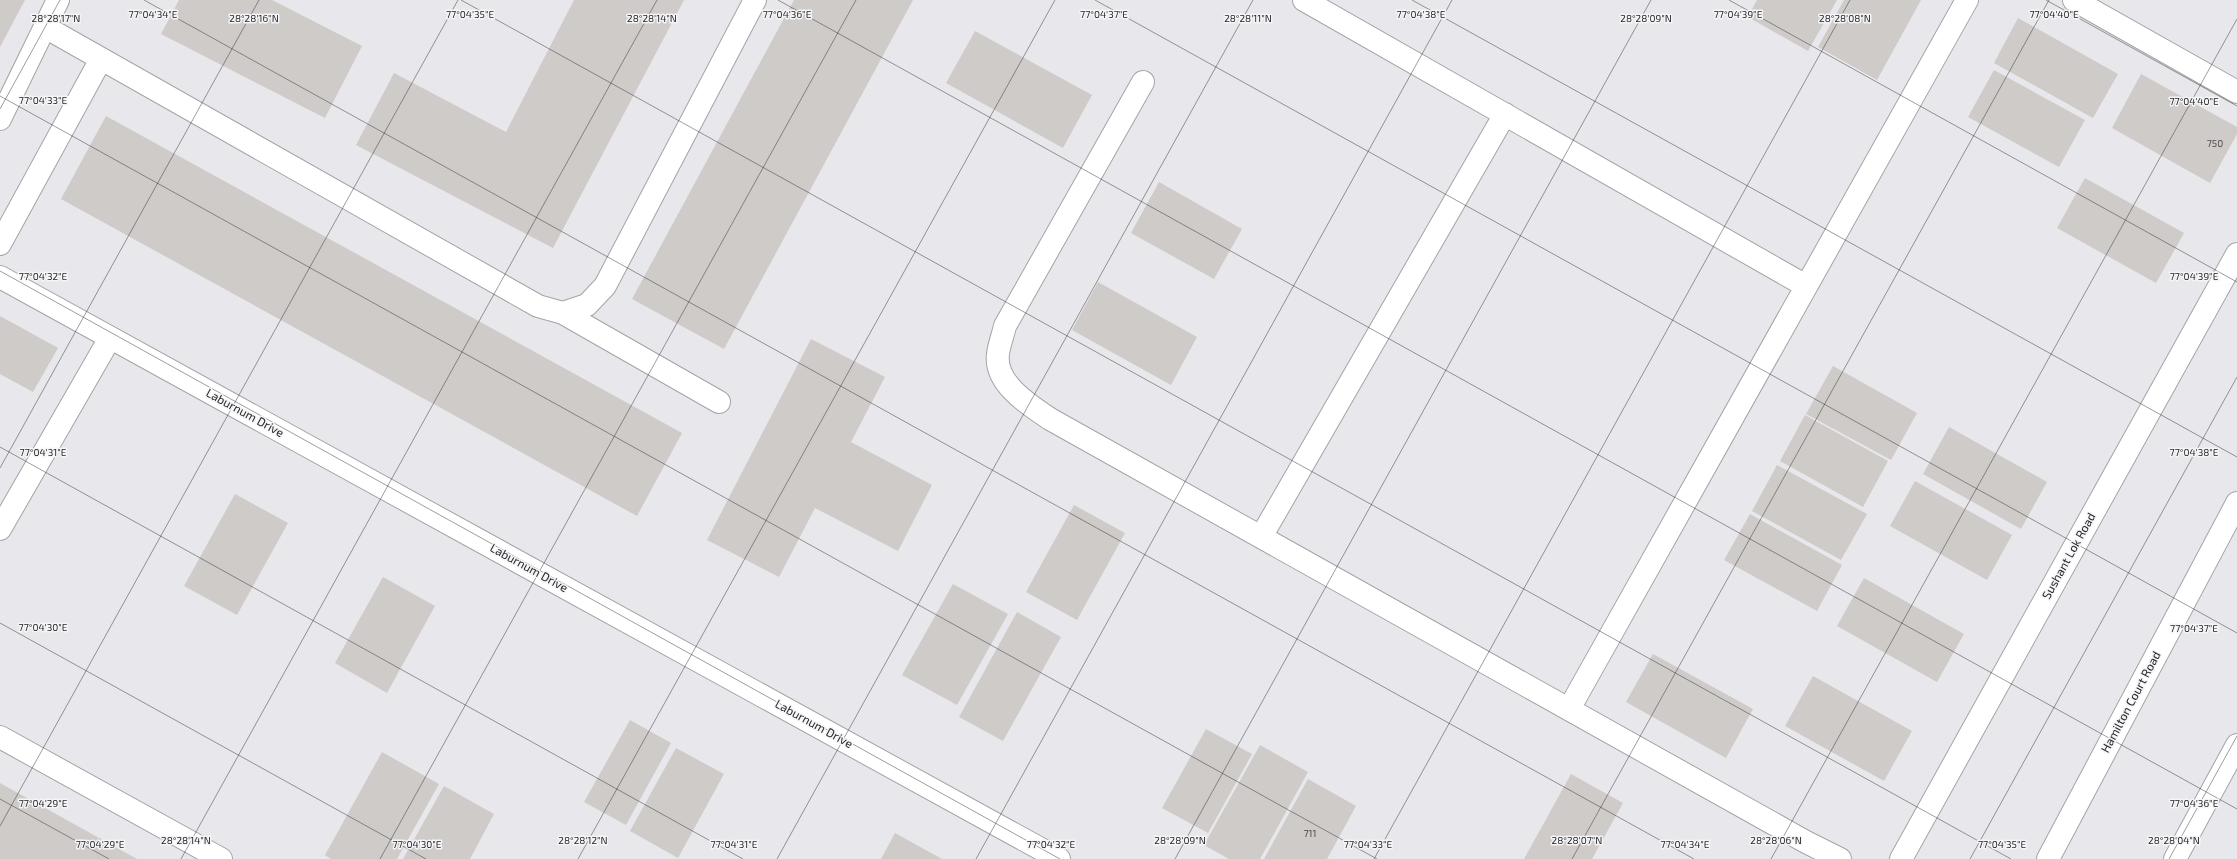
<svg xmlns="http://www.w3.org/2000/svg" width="2237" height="859" font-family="'Exo 2',sans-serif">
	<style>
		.building { fill: #cecbc9 }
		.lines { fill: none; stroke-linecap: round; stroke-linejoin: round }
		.minor-casing { stroke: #a4a4a7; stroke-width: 24 }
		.major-casing { stroke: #a4a4a7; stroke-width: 24 }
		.minor { stroke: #fff; stroke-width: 22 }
		.major { stroke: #fff; stroke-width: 22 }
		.ticks { fill: none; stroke: #262527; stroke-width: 1; stroke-opacity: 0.45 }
		.labels { text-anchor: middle; stroke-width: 3; stroke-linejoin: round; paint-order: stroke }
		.number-label { font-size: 10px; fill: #504e50 }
		.street-label { font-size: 12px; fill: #262527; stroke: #f5f5f8 }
		.ticks-label { font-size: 10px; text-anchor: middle; fill: #262527; stroke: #f5f5f8; stroke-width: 3; stroke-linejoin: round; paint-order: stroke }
	</style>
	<rect width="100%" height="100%" fill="#e8e7eb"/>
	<path class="building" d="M0 0H25L0 47Z
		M179 0H272L362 46 325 118 161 34Z
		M574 0H684L553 248 356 145 394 73 506 132Z
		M794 0H913L724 349 632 299Z
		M1757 0H1837L1808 51 1748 17Z
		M1844 0H1921L1877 80 1818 47Z
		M2018 18 2118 74 2093 118 1994 63Z
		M975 31 1092 95 1063 148 946 83Z
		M1994 70 2085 120 2059 167 1968 117Z
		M2141 74 2237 127V134L2210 183 2112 128Z
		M106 116 682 433 637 516 61 199Z
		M2085 178 2184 233 2156 283 2057 228Z
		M1159 182 1242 229 1214 279 1131 233Z
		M1098 282 1197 337 1171 385 1072 330Z
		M0 316 58 348 33 392 0 374Z
		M811 339 885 377 851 442 932 485 898 551 815 508 779 577 707 540Z
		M1833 366 1917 413 1891 460 1806 414Z
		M1805 415 1888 461 1863 507 1780 461Z
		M1949 427 2047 482 2021 529 1923 474Z
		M1777 465 1867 514 1841 560 1752 511Z
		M1915 481 2012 535 1987 580 1890 526Z
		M235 494 288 523 237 615 184 586Z
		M1074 505 1125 533 1077 620 1026 592Z
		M1750 514 1842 565 1817 611 1724 560Z
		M383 577 435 606 387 693 335 663Z
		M1864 578 1964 634 1937 682 1837 626Z
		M953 584 1008 614 957 705 902 675Z
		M1017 612 1061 637 1003 741 959 717Z
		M1653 654 1753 709 1726 758 1626 702Z
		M1813 676 1912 731 1884 781 1785 726Z
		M630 720 671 743 626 825 584 802Z
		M1206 729 1252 754 1208 833 1162 808Z
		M1260 745 1308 772 1260 859H1229L1204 845Z
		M676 748 724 774 678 858 630 831Z
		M382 752 439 784 397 859H331L325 855Z
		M1571 774 1623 803 1592 859H1524Z
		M1308 779 1356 806 1327 859H1264Z
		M0 783 137 859H0Z
		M444 786 494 814 470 859H403Z
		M895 833 942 859H881Z"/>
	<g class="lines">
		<g class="minor-casing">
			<path id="minor" d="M1304 0 1806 286
				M2074 0 2237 92
				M45 27 538 306 563 313 587 305 605 286 755 0
				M1143 82 1005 326C1003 335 999 345 998 354 994 383 1029 405 1050 419L1806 842 1840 859
				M0 119 58 0
				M0 244 101 59
				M0 277 1059 859
				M563 313 719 402
				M0 529 110 338
				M1261 537 1505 114
				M1569 709 1967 0
				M0 737 221 859
				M1901 859 2237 254
				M2175 859 2237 745"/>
		</g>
		<g class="major-casing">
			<path id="major" d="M2048 859 2237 503"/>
		</g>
		<use href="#minor" class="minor"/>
		<use href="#major" class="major"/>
	</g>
	<path class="ticks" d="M144 0 1694 859M461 0 2011 859M778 0 2237 809M1095 0 2237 633M1412 0 2237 457M1729 0 2237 282M2046 0 2237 106M0 96 1377 859M0 109 60 0M0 271 1060 859M0 447 743 859M0 468 259 0M0 623 426 859M0 799 109 859M0 826 458 0M181 859 657 0M380 859 856 0M578 859 1055 0M777 859 1253 0M976 859 1452 0M1175 859 1651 0M1374 859 1850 0M1572 859 2049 0M1771 859 2237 19M1970 859 2237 377M2169 859 2237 736"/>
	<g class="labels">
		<g class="number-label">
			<text x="2215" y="147">750</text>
			<text x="1310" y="837">711</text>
		</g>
		<g class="street-label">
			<text transform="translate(245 413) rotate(29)" y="4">Laburnum Drive</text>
			<text transform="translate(2069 556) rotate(-61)" y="4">Sushant Lok Road</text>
			<text transform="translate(529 568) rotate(29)" y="4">Laburnum Drive</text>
			<text transform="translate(2131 702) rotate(-62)" y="4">Hamilton Court Road</text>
			<text transform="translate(814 724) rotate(29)" y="4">Laburnum Drive</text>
		</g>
	</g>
	<g class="ticks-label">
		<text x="153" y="18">77°04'34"E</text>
		<text x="2054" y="18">77°04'40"E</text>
		<text x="470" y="18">77°04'35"E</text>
		<text x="787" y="18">77°04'36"E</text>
		<text x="1104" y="18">77°04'37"E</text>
		<text x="1421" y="18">77°04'38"E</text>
		<text x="1738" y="18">77°04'39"E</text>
		<text x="56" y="22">28°28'17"N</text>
		<text x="254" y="22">28°28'16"N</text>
		<text x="652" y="22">28°28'14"N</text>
		<text x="1248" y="22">28°28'11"N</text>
		<text x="1646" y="22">28°28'09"N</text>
		<text x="1845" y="22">28°28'08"N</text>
		<text x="43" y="104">77°04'33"E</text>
		<text x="2194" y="105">77°04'40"E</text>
		<text x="43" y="280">77°04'32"E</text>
		<text x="2194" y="280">77°04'39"E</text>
		<text x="43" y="456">77°04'31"E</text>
		<text x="2194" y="456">77°04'38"E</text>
		<text x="43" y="631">77°04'30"E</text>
		<text x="2194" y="632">77°04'37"E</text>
		<text x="43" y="807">77°04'29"E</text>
		<text x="2194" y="807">77°04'36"E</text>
		<text x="186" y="844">28°28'14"N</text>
		<text x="583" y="844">28°28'12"N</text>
		<text x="1180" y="844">28°28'09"N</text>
		<text x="1577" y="844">28°28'07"N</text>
		<text x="1776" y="844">28°28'06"N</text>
		<text x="2174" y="844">28°28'04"N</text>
		<text x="100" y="848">77°04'29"E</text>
		<text x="417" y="848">77°04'30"E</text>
		<text x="734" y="848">77°04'31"E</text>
		<text x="1051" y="848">77°04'32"E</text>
		<text x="1368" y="848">77°04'33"E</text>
		<text x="1685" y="848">77°04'34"E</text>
		<text x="2002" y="848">77°04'35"E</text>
	</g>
</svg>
